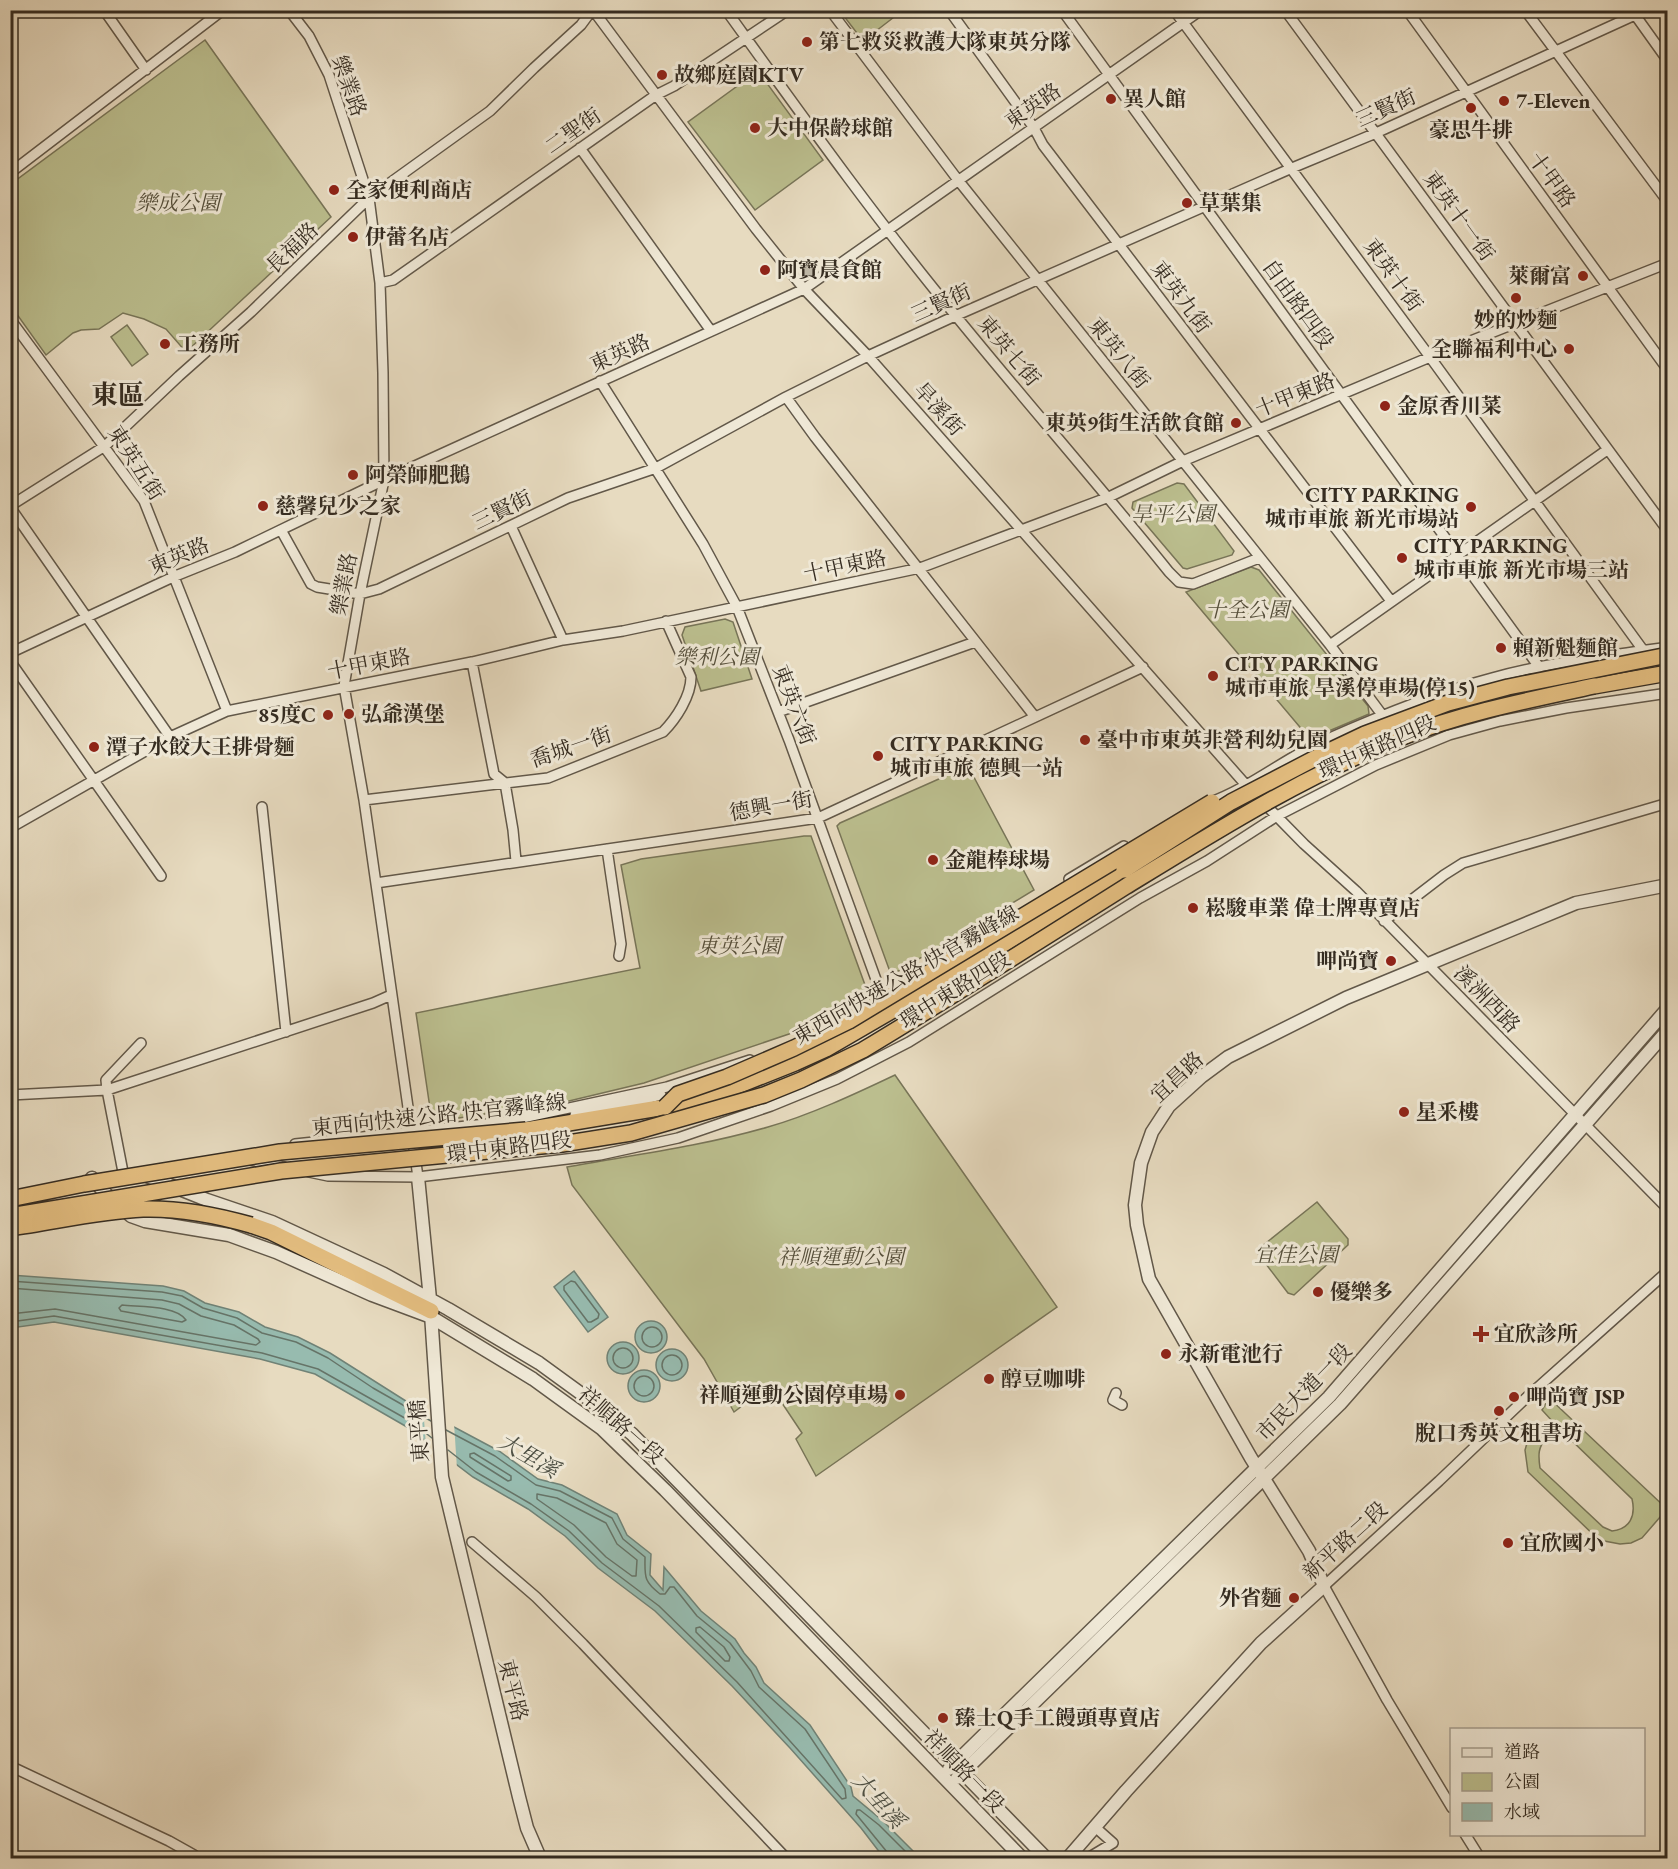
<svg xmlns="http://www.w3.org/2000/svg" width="1678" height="1869" font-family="'EB Garamond','Noto Serif TC',serif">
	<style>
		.green { fill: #bbbe8e; stroke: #787558; stroke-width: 1.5; fill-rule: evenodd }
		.water { fill: #97bbaf; stroke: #708276; stroke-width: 1.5 }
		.pier { fill: #e7dbc0 }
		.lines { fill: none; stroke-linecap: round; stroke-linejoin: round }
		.shore { stroke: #667468; stroke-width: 1.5 }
		.minor-casing { stroke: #625849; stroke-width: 12 }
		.tertiary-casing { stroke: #625849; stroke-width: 15 }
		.trunk-casing { stroke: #352c21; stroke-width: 18 }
		.minor { stroke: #efe8d6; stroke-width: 9 }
		.tertiary { stroke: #efe8d6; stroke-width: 12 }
		.trunk { stroke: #e4be80; stroke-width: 15 }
		.trunk-bridge-casing { stroke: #352c21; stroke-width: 18; stroke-linecap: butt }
		.trunk-bridge { stroke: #e4be80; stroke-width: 15 }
		.poi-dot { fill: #8f2418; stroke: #efe8d6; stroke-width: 2 }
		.labels { text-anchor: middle; stroke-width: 6; stroke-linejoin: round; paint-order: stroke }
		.poi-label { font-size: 21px; font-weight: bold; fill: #352c21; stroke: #efe8d6; text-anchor: start }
		.street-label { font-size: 21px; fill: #352c21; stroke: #efe8d6 }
		.park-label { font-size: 21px; font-style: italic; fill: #56503c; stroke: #efe8d6 }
		.water-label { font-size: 22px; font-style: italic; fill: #4e5044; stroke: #efe8d6 }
		.district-label { font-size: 27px; font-weight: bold; fill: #352c21; stroke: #efe8d6 }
	</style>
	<rect width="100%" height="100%" fill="#e7dbc0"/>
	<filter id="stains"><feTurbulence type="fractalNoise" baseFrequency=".00333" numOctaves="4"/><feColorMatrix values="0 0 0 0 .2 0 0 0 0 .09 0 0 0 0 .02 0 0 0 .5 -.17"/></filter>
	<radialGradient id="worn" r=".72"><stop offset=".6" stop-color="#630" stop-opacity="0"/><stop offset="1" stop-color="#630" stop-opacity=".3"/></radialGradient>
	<path class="green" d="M840 11H895L898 14 863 41Z
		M205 40 331 217 186 352 166 329 144 319 123 313 99 329 81 330 73 333 46 355 11 306V184Z
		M758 71 823 160 755 210 688 122Z
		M127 325 148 354 132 366 111 337Z
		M1177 483 1184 484 1234 551 1232 555 1187 569 1183 568 1132 508 1133 502Z
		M1251 567 1259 570 1368 706 1369 714 1310 739 1186 592Z
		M725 619 733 622 752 679 701 691 682 635 685 627Z
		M968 766 1034 890 897 972 889 969 837 826 840 823Z
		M804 836H811L865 985V992L856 1000 789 1034 644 1083 569 1101 446 1120 431 1115 416 1013 640 968 621 865 641 859Z
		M895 1075 1057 1307 816 1476 796 1439 802 1433 770 1385 734 1412 704 1359 572 1185 567 1167C634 1155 703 1146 768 1127 810 1115 855 1094 895 1075Z
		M1317 1202 1348 1239V1245L1294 1295 1288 1293 1256 1251Z
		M1549 1398 1667 1509 1642 1538 1631 1543 1620 1544 1599 1540 1528 1472 1525 1450 1530 1433 1536 1427 1547 1423H1554L1542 1410ZM1562 1435 1569 1438 1632 1499C1636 1516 1630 1529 1612 1531L1603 1527 1540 1468C1538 1454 1538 1448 1547 1436Z"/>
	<path class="water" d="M574 1271 608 1317 588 1332 554 1287Z
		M10 1275 163 1286 184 1291 205 1303 239 1312 265 1327 298 1337 330 1353 409 1403 499 1451 538 1479 562 1485 617 1514 627 1535 651 1554 650 1575 663 1590 664 1567 701 1611 735 1639 744 1653 756 1667 764 1683 810 1725 851 1787 853 1796 883 1821 920 1858H884L861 1828 790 1748 732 1686 655 1611 598 1568 565 1536 528 1509 473 1477 407 1427 315 1374 260 1359 54 1322 11 1328Z
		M635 1337a16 16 0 1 1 32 0a16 16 0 1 1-32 0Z
		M607 1358a16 16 0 1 1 32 0a16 16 0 1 1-32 0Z
		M656 1365a16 16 0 1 1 32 0a16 16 0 1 1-32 0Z
		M628 1386a16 16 0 1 1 32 0a16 16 0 1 1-32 0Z"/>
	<path class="pier" d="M423 1407 454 1423 457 1469 426 1445Z"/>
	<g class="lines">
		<path class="shore" d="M10 1281 162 1292 182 1296 203 1308 237 1318 262 1333 296 1342 328 1358 373 1388 431 1421
			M571 1281 575 1282 599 1314 598 1318 591 1322H588L564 1290V1286Z
			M10 1288 162 1300 179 1304 201 1316 234 1325 258 1339 260 1342 256 1345 55 1309 10 1314
			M122 1305C139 1307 176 1305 186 1320L182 1322 121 1311 119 1308Z
			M10 1322 54 1316 262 1353 318 1369 410 1421 432 1438
			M642 1337a10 10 0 1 1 20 0a10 10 0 1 1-20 0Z
			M613 1358a10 10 0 1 1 20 0a10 10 0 1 1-20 0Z
			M662 1365a10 10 0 1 1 20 0a10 10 0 1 1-20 0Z
			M634 1386a10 10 0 1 1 20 0a10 10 0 1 1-20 0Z
			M446 1430 495 1456 536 1485 560 1491 612 1518 623 1539 645 1557C645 1576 643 1581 660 1594H665L670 1587H674L697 1616 730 1643 751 1671 759 1687 805 1729 845 1789 846 1798 842 1799 737 1682 659 1606 602 1563 569 1531 531 1504 476 1472 448 1450
			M474 1453 511 1476V1480L508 1481 470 1457V1454Z
			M537 1494 557 1498 606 1523 617 1544 637 1560 636 1576H632L606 1557 574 1525 537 1499Z
			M700 1627 724 1647 730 1657 729 1661H725L696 1632V1628Z
			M889 1858 887 1852 856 1814 857 1810H860L879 1825 912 1858"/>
		<g class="minor-casing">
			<path id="minor" d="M104 10 146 70
				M289 10 309 36 329 75 369 198 380 283 383 373 384 480 360 594 344 686 364 800 418 1177
				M593 10 756 229 804 289 868 356 1246 785 1304 844 1356 891 1668 1209
				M726 10C801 114 875 218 956 316 1026 402 1099 485 1169 572L1179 582 1193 584 1259 558
				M830 10 958 180 1330 645 1383 716
				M949 10 1034 128 1043 145 1391 601
				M1062 10 1542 671
				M1174 10 1430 357 1643 650
				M1285 10 1668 531
				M1407 10 1668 370
				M1525 10 1668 202
				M1633 12 1668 61
				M580 148 711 331
				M10 173 223 10
				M380 283 393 280 656 95 674 86 788 10
				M10 319 144 501 227 711
				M600 381 703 544 737 607 789 740 882 996
				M786 397 815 437 1035 717
				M10 506 105 446 179 376 251 312 369 198 490 111 534 68 581 25 592 10
				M10 507 170 737
				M511 526 563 640
				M281 530 311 584 317 587 360 594 379 589 568 498 656 468 786 397 868 356 955 316 1292 168 1376 133 1646 10
				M1330 645 1607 450
				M10 653 173 577 235 552 384 480 804 289 1201 10
				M10 661 161 876
				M472 662 494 774 505 783 513 830 516 861
				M778 712 975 642
				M364 800 548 778 663 732C676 719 691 696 691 677L666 621
				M1208 803C1250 788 1285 758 1325 740 1379 716 1435 693 1492 678 1549 662 1609 656 1668 647
				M262 807 286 1032
				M10 828 170 737 227 711 472 662 563 640 623 631 920 568 1109 497 1183 461 1430 357 1668 263
				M607 849 621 944 619 956
				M1069 879 1124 846
				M376 883 818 818 1143 667
				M1384 921 1444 875 1463 863 1668 803
				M10 1095 107 1090 106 1080 141 1043
				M575 1115 628 1104 661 1095
				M499 1123 667 1087 750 1060
				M295 1144 505 1122
				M250 1160 284 1167
				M123 1172 107 1090 373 1003 391 995
				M309 1172 328 1176 418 1177 600 1155 678 1138 771 1106 837 1079 909 1042 1140 898 1207 861 1277 816 1376 765 1449 735 1500 721 1566 708 1668 693
				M1116 1393 1113 1400 1122 1405
				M472 1542 536 1597 583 1644 786 1858
				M10 1766 169 1841 194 1855 196 1858
				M1452 1808 1387 1700 1324 1586 1439 1481 1527 1397 1668 1271
				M1465 1834 1480 1858
				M1088 1858 1113 1843 1095 1827"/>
		</g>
		<g class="tertiary-casing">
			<path id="tertiary" d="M142 1174 207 1200 272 1222 384 1274 448 1309 539 1363 594 1403 632 1434 1046 1858
				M418 1177 430 1299 442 1477 519 1797 527 1828 540 1858
				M92 1178 105 1193 131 1216 145 1221 229 1235 276 1252 372 1295 431 1317 533 1379 555 1395 602 1429 665 1490 1022 1858
				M949 1769 1329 1397 1668 1008
				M957 1778 1340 1404 1668 1030
				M1068 1858 1126 1791 1261 1643 1324 1586 1309 1551 1251 1458 1149 1279 1137 1225 1135 1205 1141 1163 1152 1132 1169 1106 1201 1077 1228 1057 1346 998 1576 903 1668 885"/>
		</g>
		<g class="trunk-casing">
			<path id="trunk" d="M1594 686 1668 673
				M526 1130 671 1106 732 1088 795 1063 826 1049 967 967 1124 870
				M251 1225 271 1232 431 1311"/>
		</g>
		<use href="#minor" class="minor"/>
		<use href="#tertiary" class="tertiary"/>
		<use href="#trunk" class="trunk"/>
		<g class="trunk-bridge-casing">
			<path id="trunk-bridge" d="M1124 870 1231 802 1327 752 1365 734 1448 703 1508 687 1668 655
				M665 1107 678 1094 727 1077 794 1048 849 1021 1212 802
				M10 1199 84 1184 280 1152 526 1130
				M10 1216 281 1171 562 1144 631 1133 764 1095 801 1080 863 1050C951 997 1038 942 1125 887 1216 831 1305 775 1405 736 1466 712 1530 700 1594 686
				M10 1228C54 1222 98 1211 143 1209 180 1208 216 1215 251 1225"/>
		</g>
		<use href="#trunk-bridge" class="trunk-bridge"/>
	</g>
	<g class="poi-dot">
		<circle cx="807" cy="42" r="6"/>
		<circle cx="662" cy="75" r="6"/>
		<circle cx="1111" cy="99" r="6"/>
		<circle cx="1504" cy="101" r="6"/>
		<circle cx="1471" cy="108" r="6"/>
		<circle cx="755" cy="128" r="6"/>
		<circle cx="334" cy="190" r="6"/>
		<circle cx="1187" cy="203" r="6"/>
		<circle cx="353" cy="237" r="6"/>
		<circle cx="765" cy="270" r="6"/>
		<circle cx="1583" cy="276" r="6"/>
		<circle cx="1516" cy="298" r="6"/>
		<circle cx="165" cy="344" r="6"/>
		<circle cx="1569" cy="349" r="6"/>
		<circle cx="1385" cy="406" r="6"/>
		<circle cx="1236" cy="423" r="6"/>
		<circle cx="353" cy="475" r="6"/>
		<circle cx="263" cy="506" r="6"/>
		<circle cx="1471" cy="507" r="6"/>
		<circle cx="1402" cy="558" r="6"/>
		<circle cx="1501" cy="648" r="6"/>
		<circle cx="1213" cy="676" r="6"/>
		<circle cx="349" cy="714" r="6"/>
		<circle cx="328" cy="715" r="6"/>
		<circle cx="1085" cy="740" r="6"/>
		<circle cx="94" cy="747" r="6"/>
		<circle cx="878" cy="756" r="6"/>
		<circle cx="933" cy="860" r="6"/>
		<circle cx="1193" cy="908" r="6"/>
		<circle cx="1391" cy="961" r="6"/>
		<circle cx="1404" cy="1112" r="6"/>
		<circle cx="1318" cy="1292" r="6"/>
		<path d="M1478 1325h6v6h6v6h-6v6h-6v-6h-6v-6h6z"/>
		<circle cx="1166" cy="1354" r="6"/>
		<circle cx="989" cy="1379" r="6"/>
		<circle cx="900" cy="1395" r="6"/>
		<circle cx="1514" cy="1397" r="6"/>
		<circle cx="1499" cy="1411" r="6"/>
		<circle cx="1508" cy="1543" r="6"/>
		<circle cx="1294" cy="1598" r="6"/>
		<circle cx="943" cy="1718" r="6"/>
	</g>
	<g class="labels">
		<g class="poi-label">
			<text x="819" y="49">第七救災救護大隊東英分隊</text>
			<text x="674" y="82">故鄉庭園KTV</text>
			<text x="1123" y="106">異人館</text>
			<text x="1516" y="108">7-Eleven</text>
			<text x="767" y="135">大中保齡球館</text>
			<text x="1471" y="137" text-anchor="middle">豪思牛排</text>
			<text x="346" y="197">全家便利商店</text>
			<text x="1199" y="210">草葉集</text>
			<text x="365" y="244">伊蕾名店</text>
			<text x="777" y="277">阿寶晨食館</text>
			<text x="1571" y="283" text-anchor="end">萊爾富</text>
			<text x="1516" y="327" text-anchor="middle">妙的炒麵</text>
			<text x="177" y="351">工務所</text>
			<text x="1557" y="356" text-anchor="end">全聯福利中心</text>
			<text x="1397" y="413">金原香川菜</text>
			<text x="1224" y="430" text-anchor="end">東英9街生活飲食館</text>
			<text x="365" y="482">阿榮師肥鵝</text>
			<text x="1459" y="502" text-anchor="end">CITY PARKING<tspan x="1459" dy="24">城市車旅 新光市場站</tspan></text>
			<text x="275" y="513">慈馨兒少之家</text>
			<text x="1414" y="553">CITY PARKING<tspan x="1414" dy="24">城市車旅 新光市場三站</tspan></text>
			<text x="1513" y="655">賴新魁麵館</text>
			<text x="1225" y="671">CITY PARKING<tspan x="1225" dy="24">城市車旅 旱溪停車場(停15)</tspan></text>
			<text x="361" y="721">弘爺漢堡</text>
			<text x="316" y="722" text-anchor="end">85度C</text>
			<text x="1097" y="747">臺中市東英非營利幼兒園</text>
			<text x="890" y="751">CITY PARKING<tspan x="890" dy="24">城市車旅 德興一站</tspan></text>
			<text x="106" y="754">潭子水餃大王排骨麵</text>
			<text x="945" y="867">金龍棒球場</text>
			<text x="1205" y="915">崧駿車業 偉士牌專賣店</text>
			<text x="1379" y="968" text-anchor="end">呷尚寶</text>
			<text x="1416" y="1119">星釆樓</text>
			<text x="1330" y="1299">優樂多</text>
			<text x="1494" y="1341">宜欣診所</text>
			<text x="1178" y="1361">永新電池行</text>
			<text x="1001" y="1386">醇豆咖啡</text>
			<text x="888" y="1402" text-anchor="end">祥順運動公園停車場</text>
			<text x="1526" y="1404">呷尚寶 JSP</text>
			<text x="1499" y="1440" text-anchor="middle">脫口秀英文租書坊</text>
			<text x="1520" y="1550">宜欣國小</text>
			<text x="1282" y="1605" text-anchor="end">外省麵</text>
			<text x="955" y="1725">臻士Q手工饅頭專賣店</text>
		</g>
		<g class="street-label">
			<text transform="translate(349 86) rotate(70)" y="7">樂業路</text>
			<text transform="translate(1033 106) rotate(-35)" y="7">東英路</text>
			<text transform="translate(1386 108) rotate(-24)" y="7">三賢街</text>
			<text transform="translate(573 131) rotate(-35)" y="7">二聖街</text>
			<text transform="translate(1552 180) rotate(54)" y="7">十甲路</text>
			<text transform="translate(1459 216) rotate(54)" y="7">東英十一街</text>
			<text transform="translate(292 248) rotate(-44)" y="7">長福路</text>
			<text transform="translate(1393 275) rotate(54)" y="7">東英十街</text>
			<text transform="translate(1181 297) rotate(53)" y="7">東英九街</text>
			<text transform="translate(941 303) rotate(-24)" y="7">三賢街</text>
			<text transform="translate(1298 304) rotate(54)" y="7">自由路四段</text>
			<text transform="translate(1009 351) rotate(50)" y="7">東英七街</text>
			<text transform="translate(620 353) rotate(-24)" y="7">東英路</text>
			<text transform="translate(1119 353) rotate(51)" y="7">東英八街</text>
			<text transform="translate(1295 395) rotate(-22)" y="7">十甲東路</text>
			<text transform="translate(939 409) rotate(48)" y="7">旱溪街</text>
			<text transform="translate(136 463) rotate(57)" y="7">東英五街</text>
			<text transform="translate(502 510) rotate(-26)" y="7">三賢街</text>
			<text transform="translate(179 556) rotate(-23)" y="7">東英路</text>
			<text transform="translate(845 566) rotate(-12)" y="7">十甲東路</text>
			<text transform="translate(344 584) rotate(-79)" y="7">樂業路</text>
			<text transform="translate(369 664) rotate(-11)" y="7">十甲東路</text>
			<text transform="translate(794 705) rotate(69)" y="7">東英六街</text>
			<text transform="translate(571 747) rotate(-19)" y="7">喬城一街</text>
			<text transform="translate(1377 747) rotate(-24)" y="7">環中東路四段</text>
			<text transform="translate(771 806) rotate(-10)" y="7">德興一街</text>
			<text transform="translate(906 975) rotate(-30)" y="7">東西向快速公路 快官霧峰線</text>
			<text transform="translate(955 990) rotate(-32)" y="7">環中東路四段</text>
			<text transform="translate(1487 999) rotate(46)" y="7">溪洲西路</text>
			<text transform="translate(1177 1077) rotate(-43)" y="7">宜昌路</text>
			<text transform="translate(439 1115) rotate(-6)" y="7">東西向快速公路 快官霧峰線</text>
			<text transform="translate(509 1147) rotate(-7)" y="7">環中東路四段</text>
			<text transform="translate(1304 1392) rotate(-46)" y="7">市民大道一段</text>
			<text transform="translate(621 1425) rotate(41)" y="7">祥順路一段</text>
			<text transform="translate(419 1431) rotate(-94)" y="7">東平橋</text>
			<text transform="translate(1345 1541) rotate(-42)" y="7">新平路二段</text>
			<text transform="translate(513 1690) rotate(76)" y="7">東平路</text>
			<text transform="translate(964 1771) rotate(46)" y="7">祥順路一段</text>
		</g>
		<g class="park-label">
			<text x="178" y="210">樂成公園</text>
			<text x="1173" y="521">旱平公園</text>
			<text x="1247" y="617">十全公園</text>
			<text x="717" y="664">樂利公園</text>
			<text x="739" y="953">東英公園</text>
			<text x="1296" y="1262">宜佳公園</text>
			<text x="841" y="1264">祥順運動公園</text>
		</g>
		<g class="water-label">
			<text transform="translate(529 1455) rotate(30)" y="8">大里溪</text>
			<text transform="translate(879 1800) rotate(48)" y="8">大里溪</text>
		</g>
		<g class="district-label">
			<text x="118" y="404">東區</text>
		</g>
	</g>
	<rect width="1678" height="1869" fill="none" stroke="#e7dbc0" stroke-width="36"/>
	<rect x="12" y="12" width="1654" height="1845" fill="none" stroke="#352c21" stroke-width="3"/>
	<rect x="18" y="18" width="1642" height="1833" fill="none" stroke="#352c21" stroke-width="1.5"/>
	<rect x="1450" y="1728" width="195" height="108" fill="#efe8d6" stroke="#a59d8e" stroke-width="1.5"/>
	<rect x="1462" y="1748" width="30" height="9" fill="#efe8d6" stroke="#a59d8e" stroke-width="1.5"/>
	<text x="1504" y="1758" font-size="18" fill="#352c21">道路</text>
	<rect x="1462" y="1773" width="30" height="18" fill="#bbbe8e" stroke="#a59d8e" stroke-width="1.5"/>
	<text x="1504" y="1788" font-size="18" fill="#352c21">公園</text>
	<rect x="1462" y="1803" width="30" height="18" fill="#97bbaf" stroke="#a59d8e" stroke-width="1.5"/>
	<text x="1504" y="1818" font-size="18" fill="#352c21">水域</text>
	<rect width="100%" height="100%" filter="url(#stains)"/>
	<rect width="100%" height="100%" fill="url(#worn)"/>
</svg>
